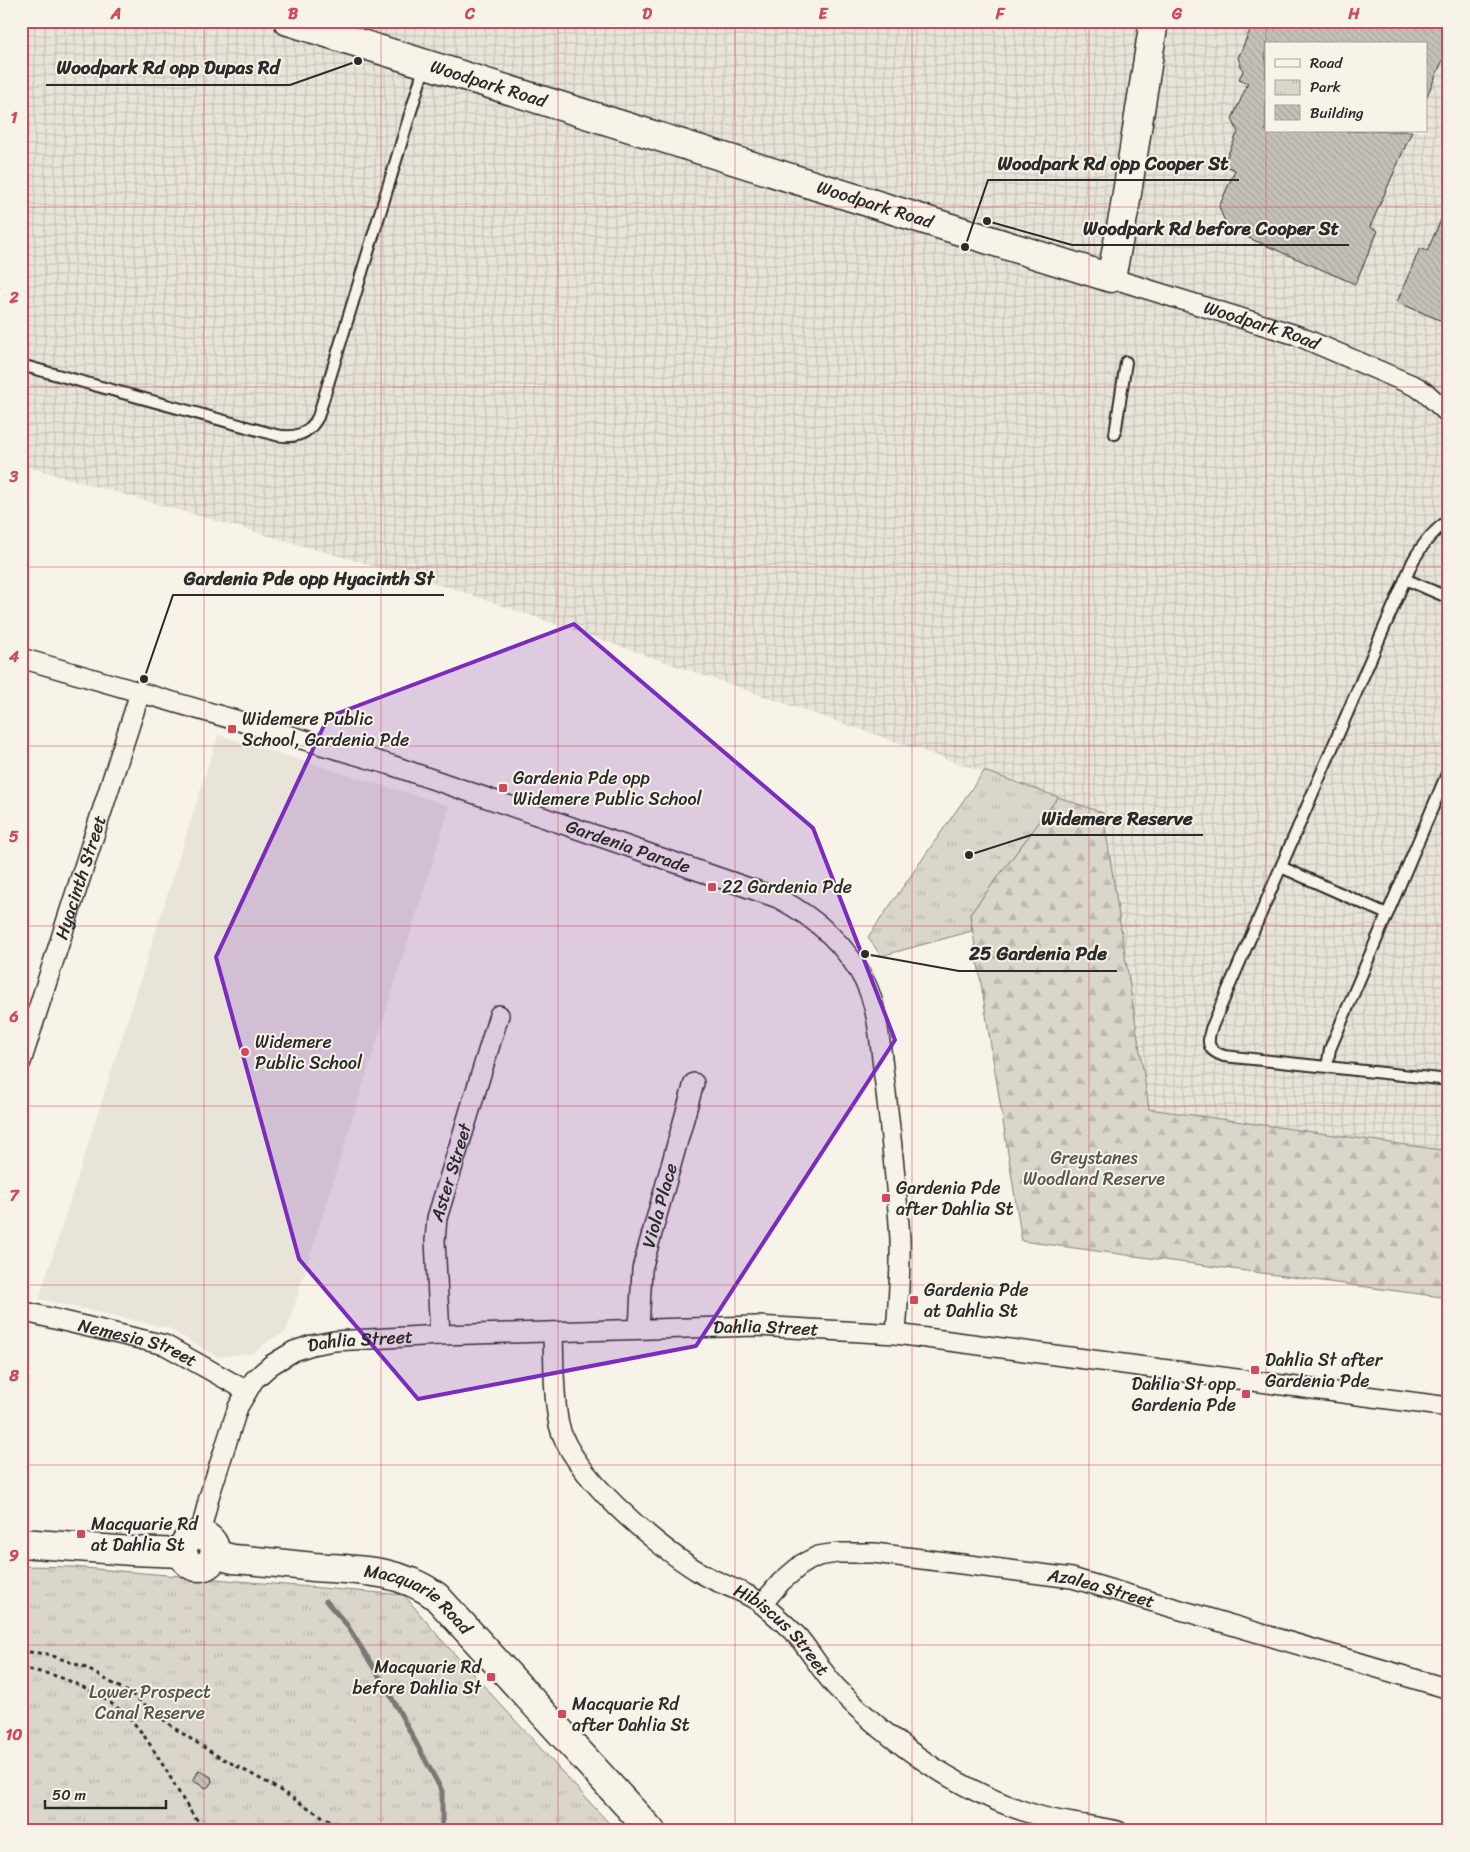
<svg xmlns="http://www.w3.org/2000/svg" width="1470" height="1852" font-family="Sriracha,sans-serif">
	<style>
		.built { fill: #e8e4da }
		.industrial { fill: url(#industrial-grid); fill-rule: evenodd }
		.forest { fill: url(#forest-firs); stroke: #82807c }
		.park { fill: url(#park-tufts); stroke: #82807c }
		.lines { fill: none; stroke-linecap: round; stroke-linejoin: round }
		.stream { stroke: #7a7874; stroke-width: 5 }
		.building { fill: url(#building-back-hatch); stroke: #2b2b2b }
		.lane-casing { stroke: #2b2b2b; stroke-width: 14 }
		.street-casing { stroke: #2b2b2b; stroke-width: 22 }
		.secondary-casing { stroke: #2b2b2b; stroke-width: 31 }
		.path { stroke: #2b2b2b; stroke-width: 3; stroke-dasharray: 4 4; stroke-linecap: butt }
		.lane { stroke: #f7f3e8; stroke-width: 10 }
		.street { stroke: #f7f3e8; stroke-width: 19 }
		.secondary { stroke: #f7f3e8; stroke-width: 28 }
		.marked { fill: #7b2cbf; fill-opacity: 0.2; stroke: #7b2cbf; stroke-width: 4; stroke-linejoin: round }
		.grid { fill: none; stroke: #d1495b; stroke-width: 1; stroke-opacity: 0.55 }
		.poi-dot { fill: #d1495b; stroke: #f7f3e8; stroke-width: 2 }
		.labels { text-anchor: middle; stroke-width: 4; stroke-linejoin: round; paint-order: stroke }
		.street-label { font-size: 18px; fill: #2b2b2b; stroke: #f7f3e8 }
		.poi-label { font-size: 18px; fill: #2b2b2b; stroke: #f7f3e8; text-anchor: start }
		.park-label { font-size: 18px; fill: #575653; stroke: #f7f3e8 }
		.leader { fill: none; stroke: #2b2b2b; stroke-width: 2 }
		.callout-dot { fill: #2b2b2b; stroke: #f7f3e8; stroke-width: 2 }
		.callout-label { font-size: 19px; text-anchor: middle; font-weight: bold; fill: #2b2b2b; stroke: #f7f3e8; stroke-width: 4; stroke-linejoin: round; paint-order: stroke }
		.neatline { fill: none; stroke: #d1495b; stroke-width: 2 }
		.grid-label { font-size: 16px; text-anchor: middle; font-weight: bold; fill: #d1495b }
	</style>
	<defs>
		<pattern id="industrial-grid" width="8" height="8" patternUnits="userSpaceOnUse" patternTransform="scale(1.25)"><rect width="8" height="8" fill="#e8e4da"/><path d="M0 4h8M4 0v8" fill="none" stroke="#c7c4bb"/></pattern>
		<pattern id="forest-firs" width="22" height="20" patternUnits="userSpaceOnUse" patternTransform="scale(1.25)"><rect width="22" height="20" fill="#dad6cc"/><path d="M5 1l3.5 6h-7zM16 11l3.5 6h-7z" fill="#bbb8af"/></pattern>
		<pattern id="park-tufts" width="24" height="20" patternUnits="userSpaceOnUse" patternTransform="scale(1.25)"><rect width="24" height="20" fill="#dad6cc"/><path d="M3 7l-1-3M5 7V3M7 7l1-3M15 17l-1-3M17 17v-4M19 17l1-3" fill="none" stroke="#bbb8af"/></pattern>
		<pattern id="building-back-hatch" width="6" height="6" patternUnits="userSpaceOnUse" patternTransform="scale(1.25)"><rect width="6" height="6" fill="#c4c1b9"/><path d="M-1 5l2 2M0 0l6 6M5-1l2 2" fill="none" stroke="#a9a69f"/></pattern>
	</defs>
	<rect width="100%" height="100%" fill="#f7f3e8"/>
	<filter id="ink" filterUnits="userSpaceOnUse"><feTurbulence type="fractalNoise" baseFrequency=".02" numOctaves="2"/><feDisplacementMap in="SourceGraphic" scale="10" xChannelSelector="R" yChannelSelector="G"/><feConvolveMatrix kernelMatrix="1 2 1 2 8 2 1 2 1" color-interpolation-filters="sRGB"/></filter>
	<g filter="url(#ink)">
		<path class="built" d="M218 735 450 806 286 1332 273 1338 253 1353 218 1357 168 1328 39 1299Z"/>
		<path class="industrial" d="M21 21H1449V1151L1149 1109 1102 813 454 589 21 465ZM1266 44H1426V131H1266Z"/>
		<path class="forest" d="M1058 797 1103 813 1149 1109 1449 1151V1298L1022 1241 970 914Z"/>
		<path class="park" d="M984 771 1058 797 970 914 972 931 881 956 868 937Z
			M21 1566 72 1567 404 1595 439 1637 616 1831H21Z"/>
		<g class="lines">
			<path class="stream" d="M326 1601 347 1625 387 1689 442 1791V1824L439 1831"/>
		</g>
		<path class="building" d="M1254 21H1449V46L1426 98V44H1266V131H1412L1370 227 1378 231 1355 284 1228 229 1219 207 1235 170 1223 165 1238 132 1232 119 1248 83 1239 79 1243 71 1238 58Z
			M1449 202V324L1397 302 1420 248 1427 251Z
			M199 1770 211 1777 212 1781 209 1786 206 1788 193 1781Z"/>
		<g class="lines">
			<g class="lane-casing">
				<path id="lane" d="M21 365 276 435C295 439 309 434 318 417L425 65
					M1115 434 1126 362
					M1449 520C1434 530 1422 545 1413 561L1211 1029C1206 1045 1209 1051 1224 1056L1449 1080
					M1405 579 1449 598
					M1281 867 1387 914
					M1327 1067 1330 1049 1449 769"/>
			</g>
			<g class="street-casing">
				<g id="street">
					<path id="s1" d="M1111 278 1296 335 1417 387 1427 394 1449 414"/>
					<path id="s2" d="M21 658 391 765 778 898C816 918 847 945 866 984 879 1011 881 1055 885 1084 891 1136 897 1187 900 1239 901 1271 898 1302 896 1334"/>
					<path id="s3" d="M21 1062 140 693"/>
					<path id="s4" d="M21 1311 165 1345 247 1391"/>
					<path id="s5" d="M639 1329 642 1269 694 1083"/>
					<path id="s6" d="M553 1332C554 1362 553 1395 559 1425 571 1474 656 1546 699 1572 719 1585 745 1590 763 1605 775 1615 789 1627 799 1638 812 1654 822 1672 836 1687 891 1744 965 1796 1043 1817 1067 1823 1094 1826 1118 1831"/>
					<path id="s7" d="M440 1335 435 1241 437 1218 499 1015"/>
					<path id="s8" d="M200 1535 209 1497 238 1407 254 1380 271 1365 294 1351 312 1345 334 1341 440 1335 757 1326 896 1334 1449 1407"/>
					<path id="s9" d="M762 1604 781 1582 802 1564 818 1556 837 1553H874L1072 1578 1449 1689"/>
				</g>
			</g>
			<g class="secondary-casing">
				<g id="secondary">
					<path id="s10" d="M288 21 1111 278 1124 212 1154 21"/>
					<circle cx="199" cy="1551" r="16"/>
					<path d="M21 1543 132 1551 183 1553"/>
					<path id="s11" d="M214 1554 233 1559C260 1561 287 1564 314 1567 359 1570 399 1569 436 1596L651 1831"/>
				</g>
			</g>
			<path class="path" d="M21 1651 47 1654 84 1667 133 1695 174 1728 216 1755 268 1783 325 1818 352 1831
				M21 1669C59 1672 104 1693 131 1720 145 1735 156 1754 166 1770 178 1790 190 1815 207 1831"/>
			<use href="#lane" class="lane"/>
			<use href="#street" class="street"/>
			<use href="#secondary" class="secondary"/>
		</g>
	</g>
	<path class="marked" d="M574 624 813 828 895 1040 696 1346 418 1399 299 1259 216 957 328 717Z"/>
	<path class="grid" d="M204 21V1831M381 21V1831M558 21V1831M735 21V1831M912 21V1831M1089 21V1831M1266 21V1831M21 207H1449M21 387H1449M21 567H1449M21 746H1449M21 926H1449M21 1106H1449M21 1285H1449M21 1465H1449M21 1645H1449"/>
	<g class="poi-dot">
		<rect x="227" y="724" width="10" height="10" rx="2.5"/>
		<rect x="498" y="783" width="10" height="10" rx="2.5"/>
		<rect x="707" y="882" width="10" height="10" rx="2.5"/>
		<circle cx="245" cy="1052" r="5"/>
		<rect x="881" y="1193" width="10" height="10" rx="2.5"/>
		<rect x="909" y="1295" width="10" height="10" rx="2.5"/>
		<rect x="1250" y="1365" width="10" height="10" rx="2.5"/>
		<rect x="1241" y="1389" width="10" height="10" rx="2.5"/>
		<rect x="76" y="1529" width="10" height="10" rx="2.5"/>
		<rect x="486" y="1672" width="10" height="10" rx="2.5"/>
		<rect x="557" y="1709" width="10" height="10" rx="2.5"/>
	</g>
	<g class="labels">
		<g class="street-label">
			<text dy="6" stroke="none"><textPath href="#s10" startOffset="210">Woodpark Road</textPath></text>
			<text dy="6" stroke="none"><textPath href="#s10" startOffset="615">Woodpark Road</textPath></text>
			<text dy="6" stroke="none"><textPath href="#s1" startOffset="158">Woodpark Road</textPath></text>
			<text dy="6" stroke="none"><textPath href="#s2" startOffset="636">Gardenia Parade</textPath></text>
			<text dy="6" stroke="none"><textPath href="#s3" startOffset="194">Hyacinth Street</textPath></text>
			<text dy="6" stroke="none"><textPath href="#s7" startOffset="165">Aster Street</textPath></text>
			<text dy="6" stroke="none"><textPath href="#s5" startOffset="126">Viola Place</textPath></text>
			<text dy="6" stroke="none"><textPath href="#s8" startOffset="688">Dahlia Street</textPath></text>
			<text dy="6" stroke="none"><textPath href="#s8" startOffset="282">Dahlia Street</textPath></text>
			<text dy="6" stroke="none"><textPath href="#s4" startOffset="121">Nemesia Street</textPath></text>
			<text dy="6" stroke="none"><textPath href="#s9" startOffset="361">Azalea Street</textPath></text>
			<text dy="6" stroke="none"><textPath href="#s11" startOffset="214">Macquarie Road</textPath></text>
			<text dy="6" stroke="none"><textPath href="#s6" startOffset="402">Hibiscus Street</textPath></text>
		</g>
		<g class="poi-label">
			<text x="242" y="725">Widemere Public<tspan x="242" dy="21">School, Gardenia Pde</tspan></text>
			<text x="513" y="784">Gardenia Pde opp<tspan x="513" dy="21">Widemere Public School</tspan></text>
			<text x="722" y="893">22 Gardenia Pde</text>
			<text x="255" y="1048">Widemere<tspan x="255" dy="21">Public School</tspan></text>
			<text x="896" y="1194">Gardenia Pde<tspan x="896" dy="21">after Dahlia St</tspan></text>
			<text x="924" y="1296">Gardenia Pde<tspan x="924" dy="21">at Dahlia St</tspan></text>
			<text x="1265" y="1366">Dahlia St after<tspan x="1265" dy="21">Gardenia Pde</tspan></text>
			<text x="1236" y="1390" text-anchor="end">Dahlia St opp<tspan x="1236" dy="21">Gardenia Pde</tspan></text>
			<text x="91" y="1530">Macquarie Rd<tspan x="91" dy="21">at Dahlia St</tspan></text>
			<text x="481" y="1673" text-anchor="end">Macquarie Rd<tspan x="481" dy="21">before Dahlia St</tspan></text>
			<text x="572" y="1710">Macquarie Rd<tspan x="572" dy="21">after Dahlia St</tspan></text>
		</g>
		<g class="park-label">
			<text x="1094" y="1164">Greystanes<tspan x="1094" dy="21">Woodland Reserve</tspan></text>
			<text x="150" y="1698">Lower Prospect<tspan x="150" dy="21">Canal Reserve</tspan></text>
		</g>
	</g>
	<path class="leader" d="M358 61L290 85H46M965 247L988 180H1239M987 221L1072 245H1349M144 679L173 595H444M969 855L1031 835H1203M865 954L959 971H1117"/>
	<g class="callout-dot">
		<circle cx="358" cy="61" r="5"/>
		<circle cx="965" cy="247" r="5"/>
		<circle cx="987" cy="221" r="5"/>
		<circle cx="144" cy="679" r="5"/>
		<circle cx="969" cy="855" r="5"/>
		<circle cx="865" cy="954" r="5"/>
	</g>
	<g class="callout-label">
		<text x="168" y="74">Woodpark Rd opp Dupas Rd</text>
		<text x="1113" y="170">Woodpark Rd opp Cooper St</text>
		<text x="1211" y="235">Woodpark Rd before Cooper St</text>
		<text x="309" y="585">Gardenia Pde opp Hyacinth St</text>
		<text x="1117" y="825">Widemere Reserve</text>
		<text x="1038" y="960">25 Gardenia Pde</text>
	</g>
	<rect width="1470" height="1852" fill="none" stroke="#f7f3e8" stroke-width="55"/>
	<rect x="1265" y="42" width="162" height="90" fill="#f7f3e8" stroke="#a5a39c"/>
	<rect x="1275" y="59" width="25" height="8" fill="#f7f3e8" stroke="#a5a39c"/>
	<text x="1310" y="68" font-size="15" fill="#2b2b2b">Road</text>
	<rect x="1275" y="80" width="25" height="15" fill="url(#park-tufts)" stroke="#a5a39c"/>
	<text x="1310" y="92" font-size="15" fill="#2b2b2b">Park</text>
	<rect x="1275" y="105" width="25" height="15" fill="url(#building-back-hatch)" stroke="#a5a39c"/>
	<text x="1310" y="118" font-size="15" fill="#2b2b2b">Building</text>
	<path d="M45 1800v8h121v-8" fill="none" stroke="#2b2b2b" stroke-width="2.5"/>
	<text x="52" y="1800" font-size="15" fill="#2b2b2b" stroke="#f7f3e8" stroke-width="4" paint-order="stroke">50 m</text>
	<rect x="28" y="28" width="1414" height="1796" class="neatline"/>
	<g class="grid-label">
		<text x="116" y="19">A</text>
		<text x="293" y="19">B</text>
		<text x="470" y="19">C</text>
		<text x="647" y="19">D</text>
		<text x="823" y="19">E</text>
		<text x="1000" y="19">F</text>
		<text x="1177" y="19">G</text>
		<text x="1354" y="19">H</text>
		<text x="14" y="123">1</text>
		<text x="14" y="303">2</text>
		<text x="14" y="482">3</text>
		<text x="14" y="662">4</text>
		<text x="14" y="842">5</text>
		<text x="14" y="1022">6</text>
		<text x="14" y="1201">7</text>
		<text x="14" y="1381">8</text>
		<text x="14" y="1561">9</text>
		<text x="14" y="1740">10</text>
	</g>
</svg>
